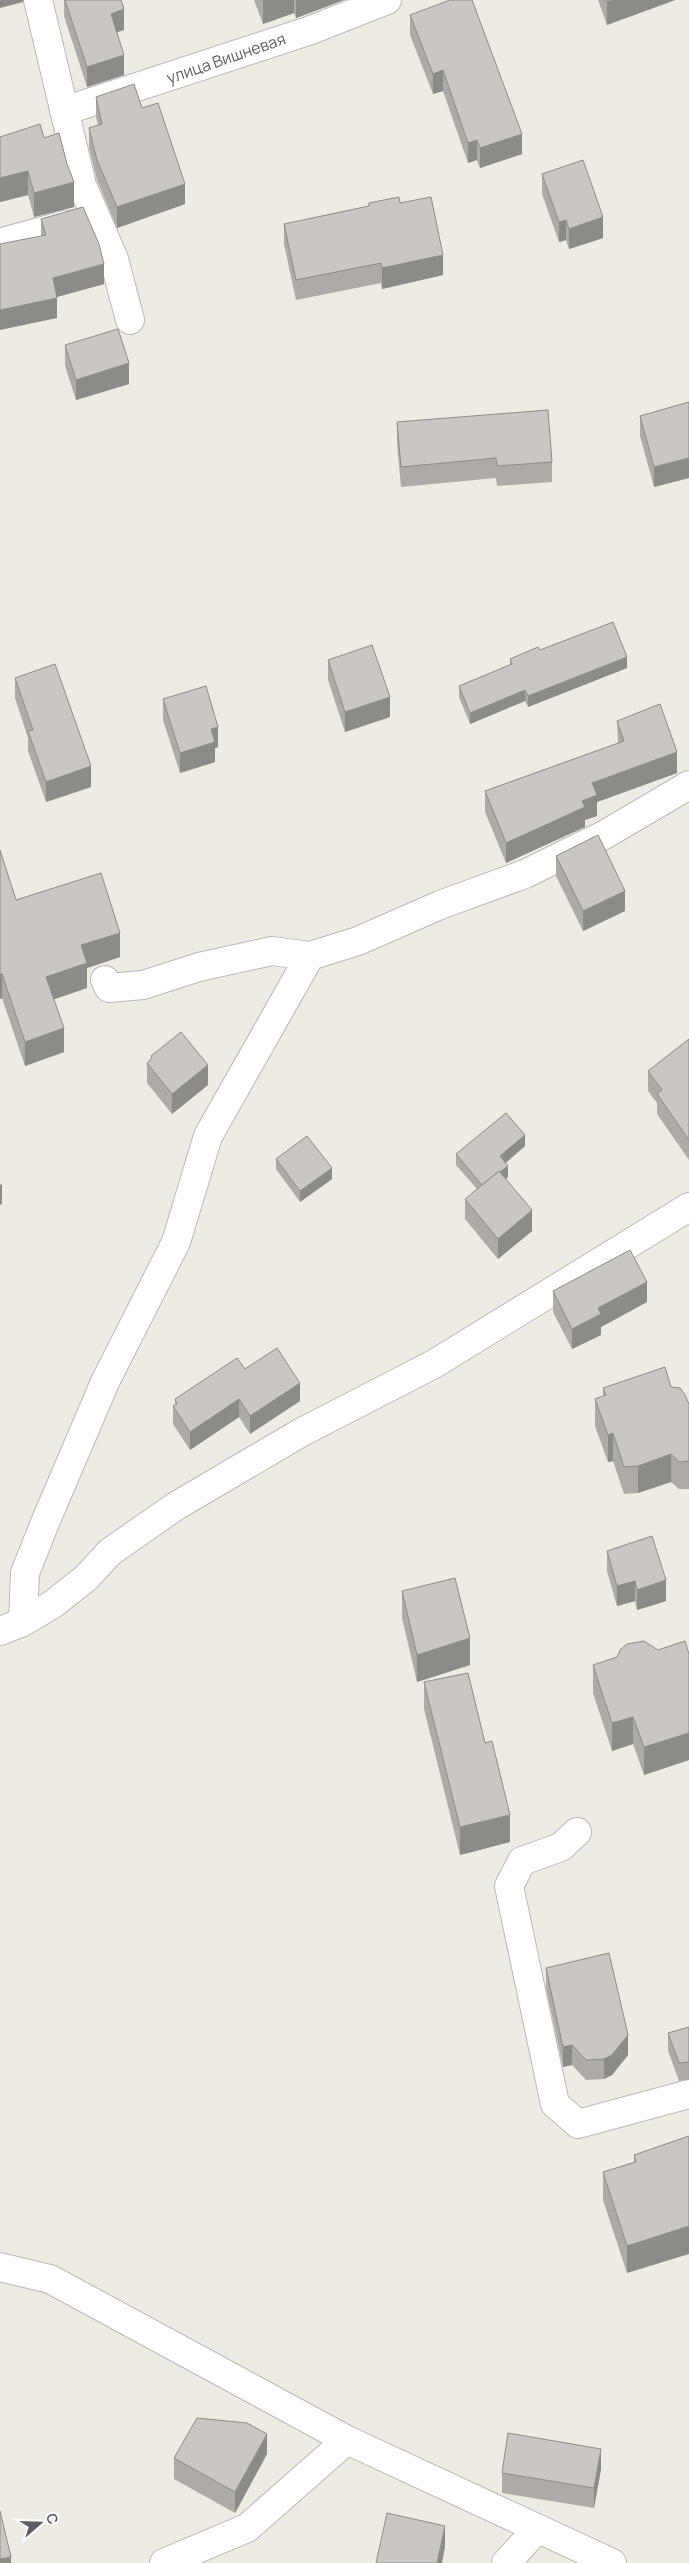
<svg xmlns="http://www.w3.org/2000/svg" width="689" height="2563" font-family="Manrope,sans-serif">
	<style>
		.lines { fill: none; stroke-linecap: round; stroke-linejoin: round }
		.service-casing { stroke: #b5b9bd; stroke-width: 21 }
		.minor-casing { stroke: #b5b9bd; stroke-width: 30 }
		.service { stroke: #fff; stroke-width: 19 }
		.minor { stroke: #fff; stroke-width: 28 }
		.wall { fill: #aeaba7 }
		.shaded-wall { fill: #8d8b88 }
		.building { fill: #cac7c2; stroke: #8d8b88 }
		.labels { text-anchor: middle; stroke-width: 4; stroke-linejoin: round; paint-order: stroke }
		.street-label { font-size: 16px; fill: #5b5f63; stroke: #fff }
	</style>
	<rect width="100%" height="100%" fill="#eeebe3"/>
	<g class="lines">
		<g class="service-casing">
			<path id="service" d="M0 238 66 220"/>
		</g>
		<g class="minor-casing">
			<path id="minor" d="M38 0 82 185 114 259 130 320
				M64 111 311 30 387 0
				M105 980 109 988 143 985 199 967 272 951 310 956
				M23 1622 25 1573 44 1525 105 1382 176 1242 208 1136 310 956 358 941 440 905 525 874 604 835 689 785
				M0 1631 23 1622 53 1604 86 1578 110 1552 176 1506 302 1432 434 1364 689 1207
				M577 1832 561 1847 522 1861 509 1886 555 2104 578 2124 689 2094
				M0 2267 50 2279 347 2440 612 2563
				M164 2563 247 2528 347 2440
				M506 2563 537 2529"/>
		</g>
		<use href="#service" class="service"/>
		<use href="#minor" class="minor"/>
	</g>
	<path class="wall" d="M64 0H121L124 30 117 32 124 75 87 87 64 16Z
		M254 0H344L296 18 294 13 263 24Z
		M598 0H675L607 25Z
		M410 15 522 154 480 168 477 160 468 163 443 91 433 94 410 35Z
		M96 97 142 108 185 204 117 228 97 180 89 148V128L98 125 96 117Z
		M0 137 44 138 74 207 34 217 28 195 0 202Z
		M542 174 603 238 569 249 566 240 559 242 542 194Z
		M369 203H400L443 275 382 289 381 283 296 300 284 244V224L369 206Z
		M41 219 104 284 57 297V318L41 236Z
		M65 345 129 384 76 400 65 366Z
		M689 402V478L654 487 640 436V416Z
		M397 422 552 462V482L497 486 496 478 401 487 397 443Z
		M540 650 627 668 528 707 525 701 470 724 459 697V686L510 665V659Z
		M328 660 390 717 345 732 328 680Z
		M15 678 91 787 46 802 28 751V738L15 698Z
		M163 699 218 747 215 748V762L180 773 163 720Z
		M617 721 677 773 597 802V816L585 820V827L506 863 485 812V791L618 743Z
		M0 850 16 900 120 957 87 968V988L54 999 64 1052 25 1066 2 998 0 999Z
		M556 856 625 911 583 931 556 876Z
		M689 1039V1160L657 1114V1103L648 1091V1071Z
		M151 1056 208 1085 172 1114 147 1083V1063L151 1059Z
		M525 1146 506 1163 508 1177 506 1178 532 1231 498 1259 465 1219V1199L477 1189 456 1165V1154Z
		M276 1159 332 1179 300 1202 276 1169Z
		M553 1291 647 1302 601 1327V1335L572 1349 553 1312Z
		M245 1369 300 1401 250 1434 239 1417 190 1450 173 1424V1406L175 1405V1399Z
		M671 1387 689 1404V1489H679L671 1482 638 1493 624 1494 613 1461 608 1462 595 1426V1399L603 1396V1388Z
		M607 1551 666 1601 637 1610 635 1601 617 1606 607 1571Z
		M402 1591 470 1665 417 1682 402 1618Z
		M658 1650 689 1654V1760L644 1775 633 1744 612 1751 593 1693V1665Z
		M424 1682 485 1743 510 1842 460 1855 424 1709Z
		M546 1968 628 2055 612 2075 604 2079 586 2080 572 2065 563 2067 546 1988Z
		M689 2027V2080L679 2081 668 2051V2033Z
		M689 2136 627 2273 603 2200V2172L634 2162V2155Z
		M267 2454 235 2513 174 2479V2458Z
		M601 2469 594 2508 502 2493V2473Z"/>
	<path class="shaded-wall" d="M0 0H23V2L0 8Z
		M263 0H294V13L263 24Z
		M296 0H344L296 18Z
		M614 0H675L607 25V2Z
		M124 9V30L111 34V14Z
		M124 55V75L87 87V67Z
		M443 70V91L433 94V74Z
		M522 134V154L480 168V148Z
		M477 140V160L468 163V143Z
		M28 171V195L0 202V178Z
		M74 182V207L34 217V193Z
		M185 184V204L117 228V207Z
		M603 217V238L569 249V229Z
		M566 220V240L559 242V222Z
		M443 255V275L382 289V268Z
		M104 264V284L53 298V278Z
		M57 298V318L0 330V310Z
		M129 363V384L76 400V380Z
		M689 458V478L654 487V467Z
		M627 657V668L528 707V696Z
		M525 690V701L470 724V713Z
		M390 697V717L345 732V712Z
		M218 727V747L215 748V762L180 773V753L211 729Z
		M677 752V773L597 802V816L585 820V827L506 863V843L582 801 592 783Z
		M91 766V787L46 802V782Z
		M625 891V911L583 931V911Z
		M120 933V957L87 968V988L46 1002V977L81 945Z
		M0 974H2V998L0 999Z
		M64 1028V1052L25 1066V1042Z
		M208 1065V1085L172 1114V1094Z
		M525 1135V1146L500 1167V1156Z
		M508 1166V1177L483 1197V1186Z
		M332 1168V1179L300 1202V1191Z
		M2 1184V1204L0 1205V1185Z
		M532 1210V1231L498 1259V1239Z
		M647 1282V1302L601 1327V1335L572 1349V1329L598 1308Z
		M300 1383V1401L250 1434V1416Z
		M239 1399V1417L190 1450V1432Z
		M613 1433V1461L608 1462V1435Z
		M671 1454V1482L638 1493V1466Z
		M666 1580V1601L637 1610V1590Z
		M635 1581V1601L617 1606V1586Z
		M470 1638V1665L417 1682V1655Z
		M633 1717V1744L612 1751V1723Z
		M689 1733V1760L644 1775V1747Z
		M510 1815V1842L460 1855V1827Z
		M628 2035V2055L612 2075 604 2079V2059Z
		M572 2045V2065L563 2067V2047Z
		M689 2226V2254L627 2273V2246Z
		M267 2434V2454L235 2513V2492Z
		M601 2449V2469L594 2508V2488Z
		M445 2526V2547L442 2563H437Z
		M11 2557V2563H0V2559Z"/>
	<path class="building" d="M65 0H121L124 9 111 14 124 55 87 67Z
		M450 0H472L522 134 480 148 477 140 468 143 443 70 433 74 410 15Z
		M606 0H614L607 2Z
		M134 84 142 108 158 103 185 184 117 207 97 160 89 128 102 124 96 97Z
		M40 124 44 138 59 133 67 164 74 182 34 193 28 171 0 178V137Z
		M583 160 603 217 569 229 566 220 559 222 542 174Z
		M399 197 400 203 431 197 443 255 382 268 381 263 296 280 284 224 369 206V203Z
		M83 207 99 244 104 264 53 278 57 298 0 310V244L46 235 41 219Z
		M118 329 129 363 76 380 65 345Z
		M689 402V458L654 467 640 416Z
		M548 410 552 462 497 466 496 458 401 467 397 422Z
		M613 622 627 657 528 696 525 690 470 713 459 686 512 664 510 659 538 647 540 650Z
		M372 645 390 697 345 712 328 660Z
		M55 664 91 766 46 782 28 731 33 730 15 678Z
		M206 686 218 727 211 729 215 742 180 753 163 699Z
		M660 704 677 752 592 783 597 795 582 801 585 807 506 843 485 791 624 741 617 721Z
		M598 835 625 891 583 911 556 856Z
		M0 850 16 900 101 873 120 933 81 945 87 963 46 977 64 1028 25 1042 2 974H0Z
		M181 1032 208 1065 172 1094 147 1063 152 1058 151 1056Z
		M689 1039V1140L657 1094 662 1090 648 1071Z
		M506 1113 525 1135 500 1156 508 1166 500 1172 499 1171 482 1185 456 1154Z
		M307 1136 332 1168 300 1191 276 1159Z
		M499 1171 532 1210 498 1239 465 1199Z
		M630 1250 647 1282 598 1308 601 1314 572 1329 553 1291Z
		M277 1348 300 1383 250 1416 239 1399 190 1432 173 1406 177 1404 175 1399 237 1358 245 1369Z
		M665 1367 671 1387 680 1388 685 1395 689 1404V1461L679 1462 671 1454 638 1466 624 1467 613 1433 608 1435 595 1399 606 1395 603 1388Z
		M652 1536 666 1580 637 1590 635 1581 617 1586 607 1551Z
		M455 1578 470 1638 417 1655 402 1591Z
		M644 1641 658 1650 685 1641 689 1654V1733L644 1747 633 1717 612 1723 593 1665 617 1657 620 1650 627 1644Z
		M468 1673 485 1743 492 1741 510 1815 460 1827 424 1682Z
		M609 1953 628 2035 612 2055 604 2059 586 2060 572 2045 563 2047 546 1968Z
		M689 2027V2062L679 2063 668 2033Z
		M689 2136V2226L627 2246 603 2172 636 2162 634 2155Z
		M197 2418 247 2423 267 2434 235 2492 174 2458Z
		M508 2433 601 2449 594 2488 502 2473Z
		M0 2511 11 2557 0 2559Z
		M387 2513 445 2526 437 2563H376Z"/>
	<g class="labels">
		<g class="street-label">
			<text transform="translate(226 58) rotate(-19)" y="6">улица Вишневая</text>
		</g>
	</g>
	<g transform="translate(40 2523) rotate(70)" stroke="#ffffff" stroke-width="4" paint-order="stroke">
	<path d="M0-4L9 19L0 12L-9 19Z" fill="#5b5f63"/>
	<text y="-8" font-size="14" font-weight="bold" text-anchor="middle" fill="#5b5f63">С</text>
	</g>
</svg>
